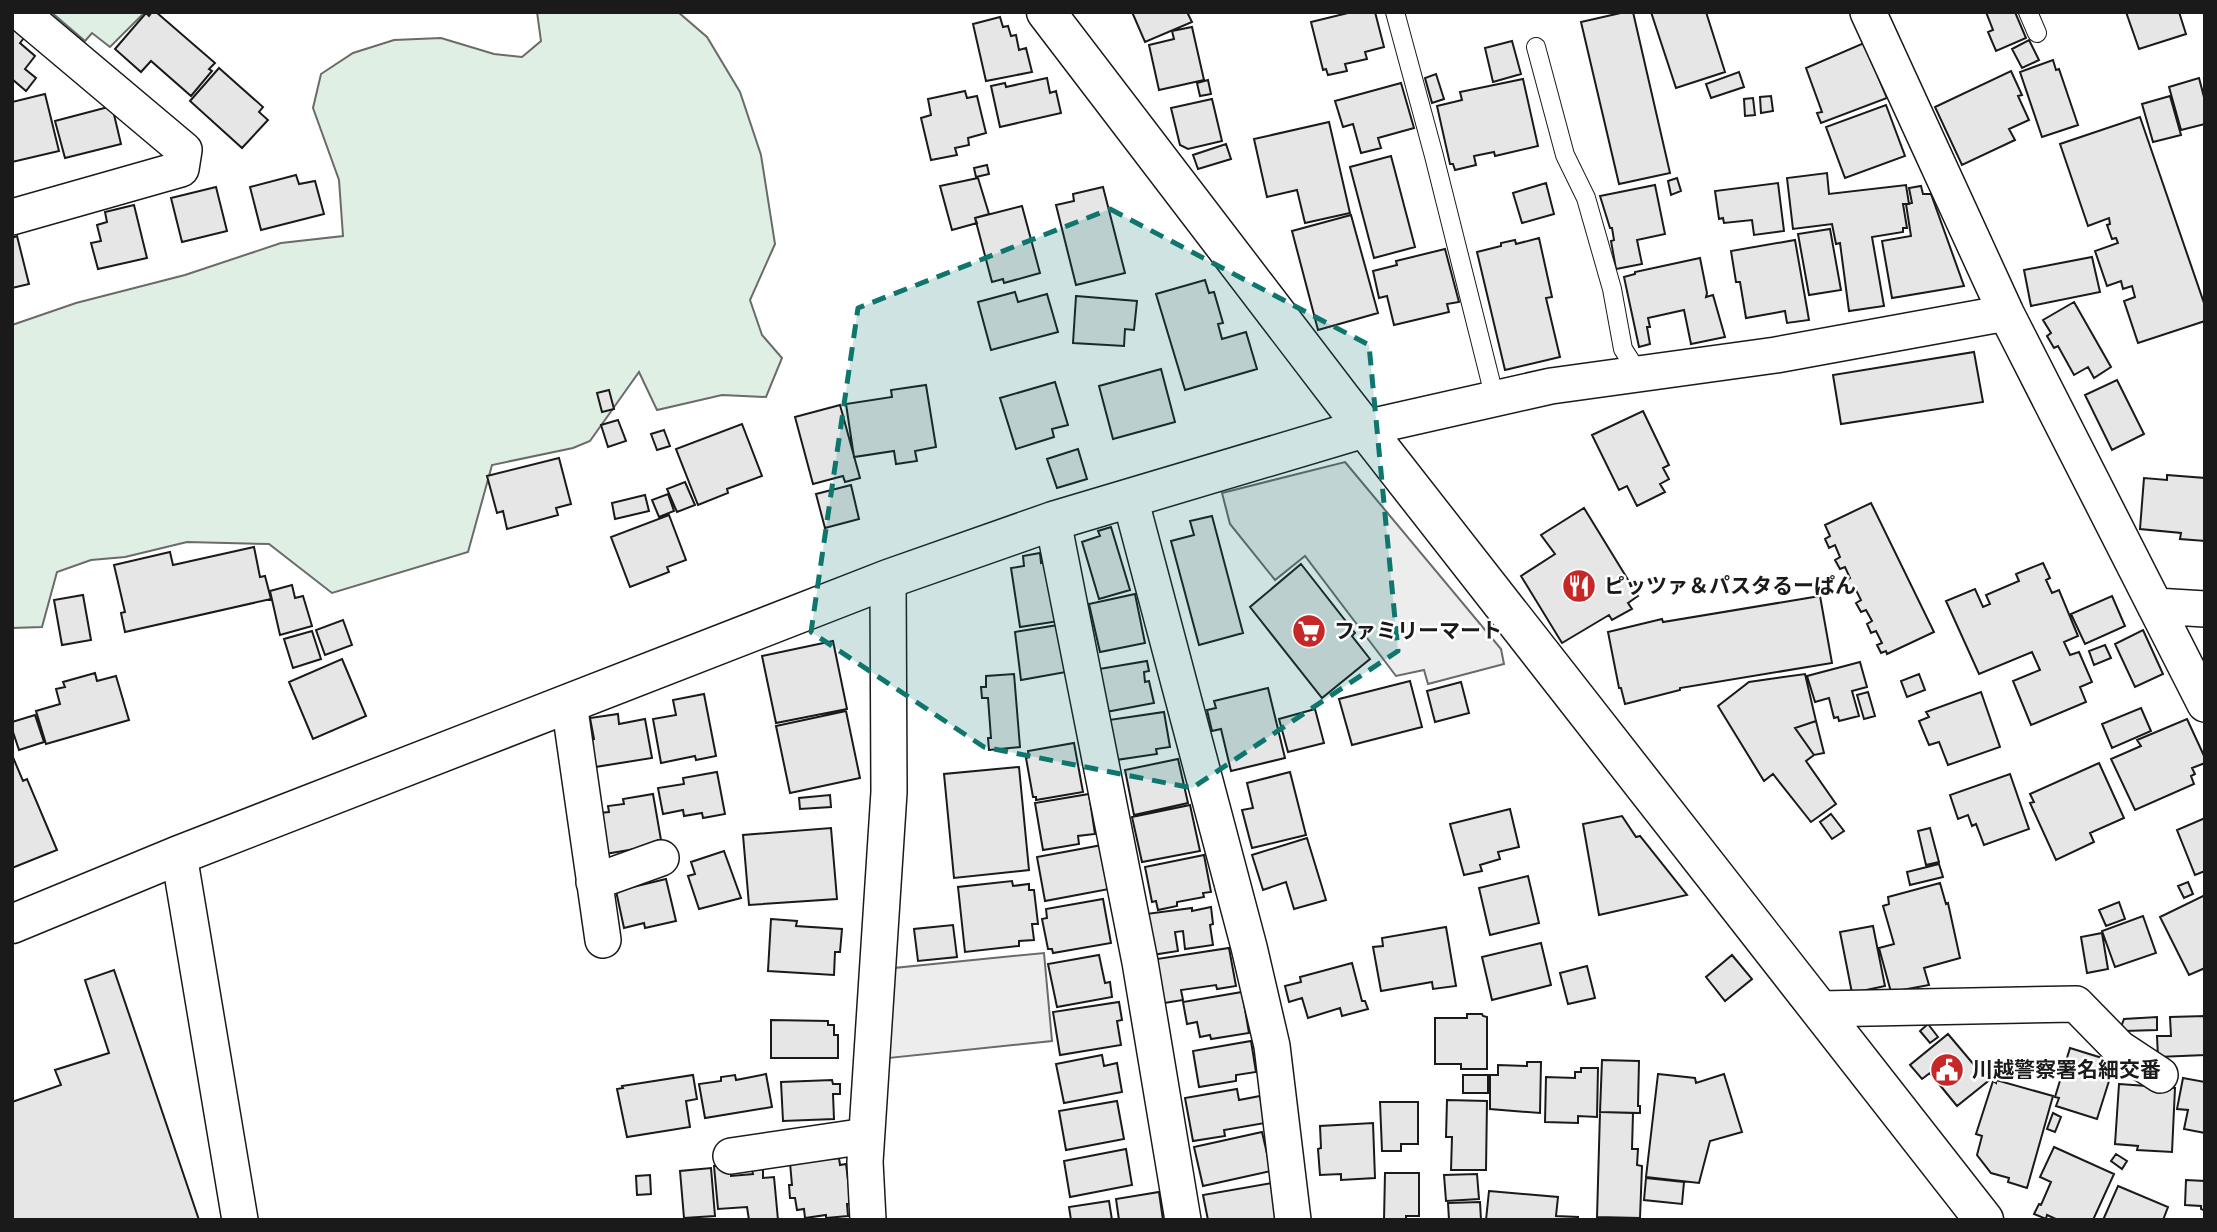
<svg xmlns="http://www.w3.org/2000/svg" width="2217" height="1232" font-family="Raleway,'Noto Sans JP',sans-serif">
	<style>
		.green { fill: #e0efe3; stroke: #6a6a6a; stroke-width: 2 }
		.parking { fill: #ededed; stroke: #6a6a6a; stroke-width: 2 }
		.building { fill: #e6e6e6; stroke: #1a1a1a; stroke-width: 2 }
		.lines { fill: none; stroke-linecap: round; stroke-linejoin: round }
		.service-casing { stroke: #1a1a1a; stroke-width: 20 }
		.minor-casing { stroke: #1a1a1a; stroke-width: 38 }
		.tertiary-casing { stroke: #1a1a1a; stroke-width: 41 }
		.primary-casing { stroke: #1a1a1a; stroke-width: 41 }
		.service { stroke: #fff; stroke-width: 18 }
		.minor { stroke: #fff; stroke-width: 35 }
		.tertiary { stroke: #fff; stroke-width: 38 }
		.primary { stroke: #fff; stroke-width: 38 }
		.marked { fill: #0f766e; fill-opacity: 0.2; stroke: #0f766e; stroke-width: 5; stroke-dasharray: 14 9; stroke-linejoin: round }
		.labels { text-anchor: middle; stroke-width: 5; stroke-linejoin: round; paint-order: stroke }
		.poi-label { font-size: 21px; font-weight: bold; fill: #1a1a1a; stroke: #fff; text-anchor: start }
	</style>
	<rect width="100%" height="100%" fill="#fff"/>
	<path class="green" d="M51 12H145L110 47 92 33 85 41Z
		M537 12H678L707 37 740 92 761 155 775 244 750 300 762 335 782 358 766 397 722 395 657 410 639 372 590 441 573 448 492 465 468 552 332 593 269 544 187 542 125 557 91 560 57 572 42 627 12 628V325L76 303 185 275 281 243 343 236 339 180 313 108 321 74 353 53 394 40 441 38 494 54 522 57 541 41Z"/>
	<path class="parking" d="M1345 462 1501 649 1504 664 1428 684 1424 670 1396 676 1305 556 1275 580 1230 524 1222 493Z
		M1044 953 1052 1041 889 1058 894 968Z"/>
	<path class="building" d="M152 12H156L215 63 209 69 212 71 191 96 151 61 141 72 115 49 146 13 149 16Z
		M1132 12H1187L1192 22 1145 42Z
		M1352 12H1375L1384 47 1365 52 1367 59 1345 64 1347 71 1328 75 1326 69 1323 70 1311 22Z
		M1625 12H1633L1670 173 1619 184 1581 22Z
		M1651 12H1706L1725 72 1676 88Z
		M1986 12H2015L2026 38 1996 51 1988 32 1993 30Z
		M2126 12H2179L2186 34 2139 49Z
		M1000 17 1003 27 1008 26 1011 36 1016 35 1019 50 1026 48 1032 72 986 81 973 24Z
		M1192 27 1204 80 1159 90 1149 45 1174 39 1172 31Z
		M12 28 24 38 20 43 35 56 25 69 36 78 26 91 12 79Z
		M2029 40 2039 60 2022 68 2012 49Z
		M1512 41 1521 74 1493 82 1485 48Z
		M1864 43 1887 98 1821 123 1817 113 1822 112 1806 68Z
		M2053 60 2056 70 2059 69 2078 125 2042 137 2020 72Z
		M219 68 263 107 259 112 268 120 242 148 190 101Z
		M2011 71 2022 95 2018 96 2029 120 2009 129 2015 140 1962 165 1935 107Z
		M1739 72 1744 87 1711 98 1706 84Z
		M1436 74 1444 99 1432 103 1425 78Z
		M1047 78 1050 93 1056 91 1061 113 1000 127 991 86 1005 83 1006 87Z
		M2199 78 2205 101V124L2181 130 2169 87Z
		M1523 79 1538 146 1495 156 1494 152 1474 156 1476 165 1455 170 1453 164H1450L1437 106 1462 100 1460 92Z
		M1208 80 1211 94 1200 96 1197 83Z
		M1401 83 1414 128 1378 138 1381 148 1361 153 1353 124 1343 127 1335 101Z
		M965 91 967 98 977 96 986 133 968 138 969 145 955 148 957 155 931 160 921 118 931 115 928 99Z
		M45 94 59 151 12 162V102Z
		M1771 96 1773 111 1761 113 1760 97Z
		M2170 96 2181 135 2153 142 2142 104Z
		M1753 98 1755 115 1745 116 1744 99Z
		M1212 99 1222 141 1188 149 1180 145 1171 108Z
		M1886 105 1905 156 1845 178 1826 127Z
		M112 106 121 144 65 158 55 121Z
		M2140 117 2205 306V321L2138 343 2124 301 2135 297 2132 286 2123 289 2121 281 2107 286 2095 251 2118 243 2116 238 2112 239 2107 225 2110 224 2109 218 2088 226 2060 144Z
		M1329 122 1350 213 1305 223 1297 190 1267 197 1254 139Z
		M1226 144 1231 159 1198 169 1193 155Z
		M1391 156 1415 247 1374 258 1350 167Z
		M987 165 989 174 976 177 974 168Z
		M1827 173 1829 194 1906 185 1909 204H1903L1907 228H1903V232L1872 237 1884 306 1849 311 1840 243 1836 244 1832 224 1793 229 1787 178Z
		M296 175 299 184 315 181 324 214 261 230 250 187Z
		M978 178 989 214 975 218 977 223 952 230 940 186Z
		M1677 178 1681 191 1671 195 1668 181Z
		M1546 183 1554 214 1522 223 1513 193Z
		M1778 183 1784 231 1754 235 1752 220 1724 223 1723 218 1719 219 1715 191Z
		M1655 185 1665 234 1637 240 1642 264 1616 269 1611 241 1614 240 1612 228H1610L1600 196Z
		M1921 186 1923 194H1931L1964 286 1892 298 1882 241 1911 236 1906 204 1912 203 1909 188Z
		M216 187 227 231 182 242 171 198Z
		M1103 187 1125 273 1076 285 1056 205 1074 201 1073 194Z
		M134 205 147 258 98 269 91 243 101 241 97 225 107 222 105 212Z
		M1022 206 1040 273 1004 283 1003 279 992 282 975 218Z
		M1351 215 1378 313 1318 330 1292 231Z
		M1830 229 1841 290 1809 295 1798 234Z
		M17 236 29 284 12 288V238Z
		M1539 238 1552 297 1546 298 1560 357 1505 370 1477 252 1501 246V243L1515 240 1516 244Z
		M1795 240 1809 320 1787 323 1785 311 1746 318 1740 282H1736L1731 251Z
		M1445 249 1459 302 1447 304 1449 312 1394 325 1387 296 1379 298 1373 271 1397 265 1396 261Z
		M2092 257 2100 292 2031 306 2024 270Z
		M1700 258 1707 293 1706 297 1713 295 1725 337 1691 344 1684 310 1648 318 1650 327H1647L1650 344 1639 347 1624 277 1635 274V272Z
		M1205 280 1209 293 1214 292 1223 323 1218 324 1222 339 1246 332 1257 369 1185 390 1156 294Z
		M1015 292 1018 302 1047 294 1058 332 991 350 978 302Z
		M1076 296 1137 301 1134 330 1125 329 1124 346 1073 343Z
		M2074 302 2111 367 2094 378 2088 367 2074 375 2058 346 2054 348 2047 336 2051 333 2043 320Z
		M1974 352 1983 402 1841 424 1833 375Z
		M1161 369 1175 422 1113 439 1099 386Z
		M2117 380 2144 434 2112 450 2085 395Z
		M1055 382 1068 425 1052 429 1054 437 1016 449 1000 398Z
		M926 385 936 447 915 451 917 461 896 464 894 451 854 457 846 404 892 397 891 390Z
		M609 390 614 409 602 412 597 393Z
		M840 405 860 478 845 482 843 476 813 484 795 417Z
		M1643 411 1669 465 1663 468 1669 479 1660 484 1665 492 1637 506 1627 486 1619 490 1592 435Z
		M618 420 626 441 608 447 601 425Z
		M742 424 762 476 727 489 728 493 698 505 676 449Z
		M664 430 670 446 657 450 651 434Z
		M1078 449 1087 479 1057 488 1047 459Z
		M559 458 571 504 556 508 558 515 507 529 503 511 497 513 487 476Z
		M2167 475 2205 478V541L2180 539 2181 533 2140 529 2144 478 2167 480Z
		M685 482 695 505 677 512 667 489Z
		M851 485 859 519 825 528 816 494Z
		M668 494 674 511 659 517 652 500Z
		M645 495 649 511 615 519 612 503Z
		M1871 503 1934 632 1887 654 1886 651 1881 653 1877 645 1882 643 1876 631 1871 633 1867 624 1872 621 1866 610 1861 612 1856 603 1861 600 1855 588 1850 590 1845 581 1850 578 1845 567 1840 569 1835 560 1840 557 1835 545 1829 548 1825 539 1830 536 1825 525Z
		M1584 508 1638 596 1628 603 1632 609 1612 620 1609 615 1562 643 1521 576 1555 554 1541 535Z
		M669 515 686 560 667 567 669 572 630 587 611 537Z
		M1212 516 1243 633 1199 645 1171 541 1194 535 1190 521Z
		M1111 527 1130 590 1099 599 1082 542 1100 536 1098 531Z
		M254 547 260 577 265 576 271 599 125 632 121 613 125 612 114 565 170 552 173 565Z
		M1040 553 1041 563 1049 561 1059 621 1020 627 1011 568 1024 566 1023 556Z
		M2043 563 2050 578 2046 580 2052 593 2059 590 2078 636 2064 642 2070 655 2079 652 2092 682 2080 687 2086 702 2031 725 2013 681 2040 670 2032 652 1979 674 1946 601 1975 589 1983 607 1990 604 1986 595 2019 581 2016 574Z
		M1301 564 1355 633 1352 636 1370 659 1322 698 1250 607Z
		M292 585 295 598 303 596 312 626 280 635 270 591Z
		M1135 594 1145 643 1100 652 1089 604Z
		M83 595 91 640 62 645 54 600Z
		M1820 596 1832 663 1680 688V690L1625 704 1621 688H1619L1608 632 1662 619 1663 622Z
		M2112 596 2125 626 2085 644 2071 614Z
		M343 620 352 645 325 655 316 630Z
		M1058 625 1066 672 1021 680 1015 632Z
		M2143 630 2163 674 2135 687 2115 644Z
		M312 631 321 659 293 668 284 639Z
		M833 641 847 709 776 723 762 656Z
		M2105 645 2111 658 2094 665 2089 651Z
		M342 659 366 716 313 739 289 682Z
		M1147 661 1149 671 1144 672 1145 682 1149 681 1154 703 1106 712 1099 669Z
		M1860 662 1867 687 1852 691 1859 716 1839 721 1838 717 1834 718 1829 698 1815 702 1807 676Z
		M95 673 97 681 116 676 129 720 46 744 36 711 60 704 56 689 65 687 63 682Z
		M1014 674 1020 747 989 750 988 738H991L988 698H982L981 687H986V676Z
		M1805 674 1816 721 1795 728 1814 755 1806 761 1836 804 1811 822 1773 774 1764 781 1718 706 1749 682Z
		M1919 674 1925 690 1907 697 1901 681Z
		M1410 681 1422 727 1352 745 1339 699Z
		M1461 682 1469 713 1435 722 1427 691Z
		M1268 688 1285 758 1231 771 1221 729 1212 731 1207 710 1216 708 1214 701Z
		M1868 692 1875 716 1864 719 1857 695Z
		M1981 692 2000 747 1948 765 1939 742 1929 745 1919 721 1929 717 1926 712Z
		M704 694 716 756 696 760 695 756 661 763 653 719 676 715 673 700Z
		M2141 708 2151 731 2112 748 2102 724Z
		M1315 709 1324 743 1288 752 1279 719Z
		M846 711 860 778 790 793 776 726Z
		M1164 712 1170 747 1156 749 1157 754 1116 760 1109 720Z
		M618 714 619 724 645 719 652 758 595 767 590 740 594 739 590 718Z
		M35 715 44 742 19 750 12 729V722Z
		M2187 719 2205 758V763L2192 768 2195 774 2191 776 2194 784 2135 810 2111 759 2141 746 2137 740Z
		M1816 721 1824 753 1814 755 1795 728Z
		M1074 743 1083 792 1036 800V797H1033L1026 758 1029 757 1028 751Z
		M12 755 23 781 27 779 57 850 12 868Z
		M1178 759 1188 803 1134 815 1125 770Z
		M2099 763 2124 818 2090 833 2094 842 2056 860 2030 803 2034 802 2030 794Z
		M1019 767 1029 870 954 878 944 774Z
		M717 772 725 814 703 818 702 813 684 816 683 810 663 814 658 788 684 784 683 778Z
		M1290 772 1306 835 1252 848 1242 810 1253 808 1247 783Z
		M2010 774 2029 829 1984 845 1976 824 1972 826 1968 815 1958 819 1950 795Z
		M653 794 661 840H658L659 845 605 854 599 813 609 812 608 806 624 804 623 799Z
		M1089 794 1095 834 1078 836 1079 844 1043 850 1035 803Z
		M830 795 831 807 800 809 799 798Z
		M1190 805 1200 851 1142 862 1132 817Z
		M1510 809 1519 847 1498 852 1500 859 1480 865 1482 871 1464 875 1450 824Z
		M1831 814 1844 831 1832 839 1820 822Z
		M1622 816 1636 837 1640 836 1687 895 1599 915 1583 824Z
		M2205 818V871L2195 875 2177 830Z
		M831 828 837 899 749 905 743 835Z
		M1930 828 1939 862 1926 865 1918 831Z
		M1307 838 1326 900 1294 909 1286 882 1263 890 1252 855Z
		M1102 845 1109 889 1045 901 1037 857Z
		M724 851 741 898 699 909 688 876 695 874 691 862Z
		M1204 855 1211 892 1203 893 1204 897 1177 902V906L1158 910 1156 901 1152 902 1145 867Z
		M1939 864 1943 877 1910 885 1907 872Z
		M1528 876 1539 923 1490 935 1479 888Z
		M666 879 676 921 645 928 644 923 624 928 616 891Z
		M1012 881 1013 886 1029 884V890H1034L1038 924H1032L1034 940 1019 941V946L965 952 958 887Z
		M2188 882 2193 894 2184 898 2178 886Z
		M1940 883 1946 904 1948 903 1960 958 1924 968 1929 985 1891 992 1879 948 1894 944 1883 906 1889 904 1888 897Z
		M2205 895V968L2189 975 2160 917Z
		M1103 899 1111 943 1053 953 1052 949H1048L1042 919 1047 918 1046 909Z
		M2119 902 2125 919 2106 926 2099 910Z
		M1211 907 1213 924 1210 925 1213 945 1185 949 1183 931 1175 932 1178 951 1152 955 1146 914 1192 908V911Z
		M2143 916 2156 953 2115 967 2102 931Z
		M771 919 797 921 796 926 842 929 840 952H835L834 975 768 971Z
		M953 925 957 957 918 961 914 929Z
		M1873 926 1885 986 1852 993 1840 932Z
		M1446 927 1456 986 1433 989 1432 982 1381 991 1373 947 1383 946 1382 938Z
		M2102 933 2108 969 2087 973 2081 937Z
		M1541 943 1551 985 1492 1000 1482 957Z
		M1229 948 1236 986 1217 989 1216 985 1181 990 1183 1000 1164 1003 1157 959Z
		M1099 955 1105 983 1110 982 1112 997 1057 1007 1048 964Z
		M1732 955 1752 979 1725 1001 1706 977Z
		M1352 963 1362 1001H1365L1368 1009 1342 1016 1340 1008 1308 1018 1302 998 1289 1002 1285 986 1301 982 1300 977Z
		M1587 966 1595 998 1568 1004 1560 973Z
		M114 970 199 1220H12V1102L61 1085 55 1070 109 1053 85 980Z
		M1242 992 1249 1033 1211 1039 1210 1035 1200 1037 1197 1022 1187 1024 1183 1002Z
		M1119 1002 1122 1020 1117 1021 1121 1045 1060 1055 1053 1012Z
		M1467 1014H1482L1483 1016 1487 1017V1069H1461V1064H1435V1018H1467Z
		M2205 1016V1055L2158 1057 2157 1036H2171L2170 1017Z
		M2157 1017V1030L2124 1031 2121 1027 2124 1019Z
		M771 1020 828 1021V1025H834V1035H838V1058H771Z
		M1928 1024 1938 1037 1930 1043 1920 1031Z
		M1948 1034 1980 1072 1984 1068 1992 1078 1957 1106 1930 1073 1922 1079 1910 1065Z
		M1251 1041 1256 1072 1236 1075V1081L1199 1087 1193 1051Z
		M2070 1048 2115 1062 2097 1119 2056 1106 2059 1098 2055 1097Z
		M1102 1055 1104 1066 1117 1063 1122 1092 1064 1103 1056 1064Z
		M1602 1060 1639 1061 1638 1106H1640V1113L1600 1112Z
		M1527 1062H1541L1540 1113 1490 1109V1075H1498V1065L1527 1066Z
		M1581 1068H1598L1597 1117 1578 1116V1123L1545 1122 1546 1077 1575 1078V1072H1581Z
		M766 1074 772 1107 705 1118 699 1084 721 1081V1077L735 1075 736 1080Z
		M1658 1074 1695 1078 1696 1083 1724 1074 1742 1132 1710 1141 1699 1183 1646 1177Z
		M693 1075 697 1099 686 1101 690 1127 627 1137 617 1089 623 1088 622 1086Z
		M1463 1075H1488V1093H1463Z
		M2183 1078 2205 1082V1133L2184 1129 2188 1110 2177 1109Z
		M832 1080 833 1084H840V1094H833L834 1119 783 1121 781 1082Z
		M1996 1080 2053 1096 2027 1188 2008 1182 2009 1178 1991 1173 1977 1155 1982 1136 1976 1134 1993 1081 1996 1083Z
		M2119 1084 2175 1088 2172 1152 2137 1150 2138 1146 2115 1144Z
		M1237 1089 1239 1100 1260 1096 1265 1123 1224 1130 1225 1136 1193 1141 1185 1098Z
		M1447 1100 1487 1101 1486 1170H1451L1452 1137H1446Z
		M1117 1101 1124 1139 1066 1150 1059 1111Z
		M1380 1102H1418V1144H1401V1151H1382Z
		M1600 1112 1633 1113 1632 1149H1638L1637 1165 1642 1166 1640 1218 1597 1217Z
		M2053 1113 2061 1117 2055 1132 2047 1129Z
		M1373 1123 1375 1178 1341 1180V1174L1320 1175 1318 1149 1321 1148 1320 1126Z
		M1262 1132 1271 1171 1203 1186 1194 1147Z
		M2054 1147 2114 1174 2093 1220H2058L2047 1215 2046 1219 2034 1214 2039 1204 2041 1205 2051 1182 2040 1177Z
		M1126 1149 1132 1185 1070 1197 1064 1161Z
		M2116 1154 2127 1161 2122 1169 2111 1161Z
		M839 1158 840 1165 846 1164 851 1204H847L848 1216 826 1218V1215L805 1218 804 1209 797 1210 795 1198H790L789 1185H792L790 1163Z
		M731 1165V1176L753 1174 752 1170 763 1169V1178L774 1177 778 1220H749L747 1207 718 1209 714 1166Z
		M711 1168 715 1216 684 1218 680 1171Z
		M1385 1173H1419V1216H1406V1220H1384Z
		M1477 1174 1479 1199 1446 1201 1444 1175Z
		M650 1175 651 1194 637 1195 636 1176Z
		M1646 1178 1684 1182 1682 1204 1644 1200Z
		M2186 1180 2205 1181V1211L2201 1209V1206L2185 1205Z
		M1272 1183 1279 1220H1208L1203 1195Z
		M2118 1186 2168 1207 2163 1220H2103Z
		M1489 1191 1558 1197 1556 1216 1578 1217V1220H1486Z
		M1159 1192 1163 1220H1119L1116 1199Z
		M1109 1201 1112 1220H1071L1069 1207Z
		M1480 1202 1481 1220H1449L1448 1203Z"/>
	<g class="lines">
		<g class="service-casing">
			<path id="service" d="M1395 12 1434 156 1495 399
				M2028 12 2037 33
				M1536 47 1565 155 1586 198 1612 289 1623 349 1639 374"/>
		</g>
		<g class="minor-casing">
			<path id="minor" d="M1868 12 2006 313 2205 704
				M12 217 181 169 184 150 20 12
				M1365 428 1551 386 1776 355 2006 313
				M1130 498 1249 947 1272 1046 1293 1220
				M1053 521 1140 962 1183 1220
				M2155 606 2205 609
				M569 703 603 940
				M179 855 240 1220
				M594 882 661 858
				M1820 1009 2076 1004 2119 1048 2160 1075
				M731 1156 866 1136
				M868 1220 865 1162 889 792 888 579"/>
		</g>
		<g class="tertiary-casing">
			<path id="tertiary" d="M12 924 179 855 888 579 1053 521 1365 428"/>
		</g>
		<g class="primary-casing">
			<path id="primary" d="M1046 12 1341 398 1984 1220"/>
		</g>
		<use href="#service" class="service"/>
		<use href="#minor" class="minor"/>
		<use href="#tertiary" class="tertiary"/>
		<use href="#primary" class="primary"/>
	</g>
	<path class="marked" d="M1110 209 1369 345 1398 651 1192 788 984 747 811 632 858 308Z"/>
	<defs>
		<g id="restaurant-disc" transform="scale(1.75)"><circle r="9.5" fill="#c62828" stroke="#fff"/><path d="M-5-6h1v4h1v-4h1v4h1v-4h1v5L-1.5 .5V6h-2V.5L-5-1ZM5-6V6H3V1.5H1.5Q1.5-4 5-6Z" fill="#fff"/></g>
		<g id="supermarket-disc" transform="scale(1.75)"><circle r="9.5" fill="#c62828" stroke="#fff"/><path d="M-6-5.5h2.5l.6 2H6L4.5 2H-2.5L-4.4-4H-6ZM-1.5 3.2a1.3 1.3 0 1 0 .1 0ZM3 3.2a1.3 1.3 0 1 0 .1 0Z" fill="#fff"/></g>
		<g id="civic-disc" transform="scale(1.75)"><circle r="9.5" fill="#c62828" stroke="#fff"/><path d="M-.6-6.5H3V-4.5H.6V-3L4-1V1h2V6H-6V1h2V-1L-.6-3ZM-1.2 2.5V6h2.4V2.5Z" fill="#fff"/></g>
	</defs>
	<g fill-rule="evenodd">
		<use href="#restaurant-disc" x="1579" y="586"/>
		<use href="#supermarket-disc" x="1309" y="631"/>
		<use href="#civic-disc" x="1947" y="1070"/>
	</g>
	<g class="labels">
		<g class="poi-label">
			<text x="1604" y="593">ピッツァ＆パスタるーぱん</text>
			<text x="1334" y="638">ファミリーマート</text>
			<text x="1972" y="1077">川越警察署名細交番</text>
		</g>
	</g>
	<rect width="2217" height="1232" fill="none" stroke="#1a1a1a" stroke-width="28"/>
</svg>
